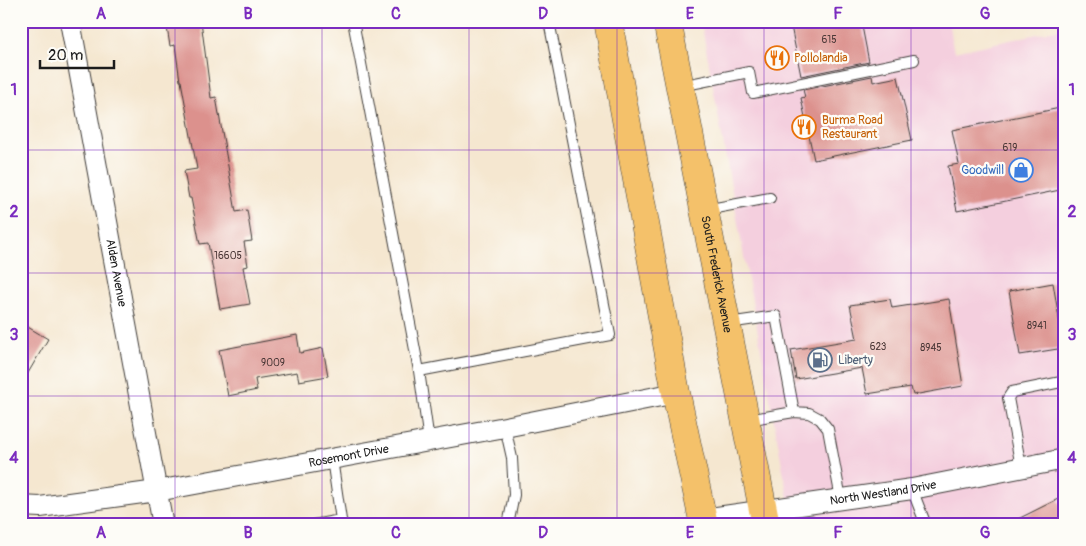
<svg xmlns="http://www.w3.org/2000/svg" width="1086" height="546" font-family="Pangolin,sans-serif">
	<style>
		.built { fill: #f4cfde }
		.building { fill: #dc918d }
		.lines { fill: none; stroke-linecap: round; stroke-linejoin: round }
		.service-casing { stroke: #3d3a37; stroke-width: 12 }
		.minor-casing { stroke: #3d3a37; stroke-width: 22 }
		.primary-casing { stroke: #3d3a37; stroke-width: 29 }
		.service { stroke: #fff; stroke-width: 10 }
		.minor { stroke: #fff; stroke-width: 20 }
		.primary { stroke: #f4c16a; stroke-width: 28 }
		.grid { fill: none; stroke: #7b2cbf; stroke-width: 1; stroke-opacity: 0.55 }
		.labels { text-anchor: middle; stroke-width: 4.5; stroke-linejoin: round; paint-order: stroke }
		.number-label { font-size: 10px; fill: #4c3938 }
		.food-label { font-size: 12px; fill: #c56008; stroke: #fdfcf7; text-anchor: start }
		.shop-label { font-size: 12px; fill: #366cbe; stroke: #fdfcf7; text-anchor: end }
		.street-label { font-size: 12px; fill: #1c1c1c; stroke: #fdfcf7 }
		.service-label { font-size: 12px; fill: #4e5e75; stroke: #fdfcf7; text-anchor: start }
		.neatline { fill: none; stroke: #7b2cbf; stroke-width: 2 }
		.grid-label { font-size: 16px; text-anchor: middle; font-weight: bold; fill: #7b2cbf }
	</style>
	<rect width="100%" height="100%" fill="#fdfcf7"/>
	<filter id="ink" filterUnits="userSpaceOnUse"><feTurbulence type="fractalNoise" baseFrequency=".02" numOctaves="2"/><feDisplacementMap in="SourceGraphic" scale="10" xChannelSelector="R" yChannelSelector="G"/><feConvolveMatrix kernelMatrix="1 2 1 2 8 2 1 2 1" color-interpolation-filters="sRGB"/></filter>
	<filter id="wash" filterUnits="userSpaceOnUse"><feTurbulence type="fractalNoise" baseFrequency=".0096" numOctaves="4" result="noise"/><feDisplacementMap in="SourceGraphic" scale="20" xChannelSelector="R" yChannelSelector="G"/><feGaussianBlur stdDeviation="1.12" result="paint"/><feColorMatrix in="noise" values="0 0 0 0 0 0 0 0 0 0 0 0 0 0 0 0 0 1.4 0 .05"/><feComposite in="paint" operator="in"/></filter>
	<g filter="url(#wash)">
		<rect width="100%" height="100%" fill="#f5e7d0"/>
		<path class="built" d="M701 21H948L954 52 1065 28V271L1058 273 1065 306V525H793Z"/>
		<g id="blocks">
			<path class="building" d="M166 21H201L211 98 216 97 236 212 247 210 252 241 244 242 248 266 243 267 250 304 220 309 208 243 200 244 191 198H189L184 171 197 169 181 81H180L175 45 170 46Z
				M790 21H861L869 62 801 76Z
				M872 76 873 82 898 77 912 140 814 160 801 98 805 97 803 90Z
				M1065 107V189L957 211 948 166 959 164 952 130Z
				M1053 283 1064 348 1020 355 1009 291Z
				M890 299 892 308 949 299 963 386 913 395 911 387 867 394 862 368 796 379 791 350 857 339 850 305Z
				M21 323 48 339 21 385Z
				M297 335 300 353 323 348 328 376 299 381 297 372 255 379 257 390 228 396 219 350Z
				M1058 499 1065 513V525H1006Z"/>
		</g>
	</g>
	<g filter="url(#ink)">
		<use href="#blocks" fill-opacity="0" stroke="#3d3a37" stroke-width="1"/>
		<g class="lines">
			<g class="service-casing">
				<path id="service" d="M353 21 419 371 610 335 549 21
					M681 86 749 72 753 93 914 60
					M705 210 770 198
					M728 323 776 316 794 412
					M419 371 429 441
					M747 420 794 412 809 413 820 419 828 429 841 499
					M505 427 512 458 514 495 508 525
					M332 459 341 520 344 525
					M1021 467 1008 398 1012 392 1061 382
					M912 489 926 525
					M313 525 341 520"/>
			</g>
			<g class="minor-casing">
				<g id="minor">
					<path id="s1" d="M70 21 163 525"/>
					<path id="s2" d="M21 506 40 507 157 491 505 427 676 393"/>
					<path id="s3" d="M703 519 912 489 1065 459"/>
				</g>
			</g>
			<g class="primary-casing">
				<g id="primary">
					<path d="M608 21 676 393 704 525"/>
					<path id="s4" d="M667 21 766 525"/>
				</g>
			</g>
			<use href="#service" class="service"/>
			<use href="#minor" class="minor"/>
			<use href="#primary" class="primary"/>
		</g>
	</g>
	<path class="grid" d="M175 21V525M322 21V525M469 21V525M617 21V525M764 21V525M911 21V525M21 150H1065M21 273H1065M21 396H1065"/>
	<defs>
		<g id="restaurant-ring" transform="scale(1.25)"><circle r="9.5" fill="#fdfcf7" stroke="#e8710a" stroke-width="1.5"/><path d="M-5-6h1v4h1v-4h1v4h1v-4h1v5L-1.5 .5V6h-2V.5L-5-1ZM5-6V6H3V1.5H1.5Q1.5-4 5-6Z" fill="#e8710a"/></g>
		<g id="shop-ring" transform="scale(1.25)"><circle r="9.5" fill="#fdfcf7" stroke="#3f7fe0" stroke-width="1.5"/><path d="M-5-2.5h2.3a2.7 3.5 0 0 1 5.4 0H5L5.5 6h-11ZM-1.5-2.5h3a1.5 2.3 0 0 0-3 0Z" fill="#3f7fe0"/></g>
		<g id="fuel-ring" transform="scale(1.25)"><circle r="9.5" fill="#fdfcf7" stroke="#5c6f8a" stroke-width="1.5"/><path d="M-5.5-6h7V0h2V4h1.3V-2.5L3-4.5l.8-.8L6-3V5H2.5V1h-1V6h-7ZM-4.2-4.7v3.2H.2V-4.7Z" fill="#5c6f8a"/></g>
	</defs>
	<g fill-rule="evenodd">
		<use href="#restaurant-ring" x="777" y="58"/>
		<use href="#restaurant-ring" x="804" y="127"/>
		<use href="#shop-ring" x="1021" y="170"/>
		<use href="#fuel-ring" x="820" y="360"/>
	</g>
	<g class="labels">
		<g class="number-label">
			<text x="829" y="43">615</text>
			<text x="1010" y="151">619</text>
			<text x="228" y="259">16605</text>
			<text x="1037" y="329">8941</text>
			<text x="878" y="350">623</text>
			<text x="931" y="351">8945</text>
			<text x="273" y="366">9009</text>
		</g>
		<g class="food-label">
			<text x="794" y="62">Pollolandia</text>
			<text x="822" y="124">Burma Road<tspan x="822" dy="14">Restaurant</tspan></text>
		</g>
		<g class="shop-label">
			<text x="1004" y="174">Goodwill</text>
		</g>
		<g class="street-label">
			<text dy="4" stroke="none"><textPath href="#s1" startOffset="256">Alden Avenue</textPath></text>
			<text dy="4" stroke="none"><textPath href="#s4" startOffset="258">South Frederick Avenue</textPath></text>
			<text dy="4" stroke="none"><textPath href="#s2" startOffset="332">Rosemont Drive</textPath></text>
			<text dy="4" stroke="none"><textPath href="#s3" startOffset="182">North Westland Drive</textPath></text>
		</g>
		<g class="service-label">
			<text x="838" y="364">Liberty</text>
		</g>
	</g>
	<rect width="1086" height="546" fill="none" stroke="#fdfcf7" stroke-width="55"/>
	<path d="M40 60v8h74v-8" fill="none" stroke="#1c1c1c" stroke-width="2.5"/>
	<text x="48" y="60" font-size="15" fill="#1c1c1c" stroke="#fdfcf7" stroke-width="4" paint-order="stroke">20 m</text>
	<rect x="28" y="28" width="1030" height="490" class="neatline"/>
	<g class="grid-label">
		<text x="101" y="19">A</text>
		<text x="248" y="19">B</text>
		<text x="396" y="19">C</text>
		<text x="543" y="19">D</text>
		<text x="690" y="19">E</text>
		<text x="838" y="19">F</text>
		<text x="985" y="19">G</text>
		<text x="14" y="95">1</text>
		<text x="1072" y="95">1</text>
		<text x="14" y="217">2</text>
		<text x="1072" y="217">2</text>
		<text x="14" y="340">3</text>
		<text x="1072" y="340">3</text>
		<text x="14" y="463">4</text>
		<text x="1072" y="463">4</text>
		<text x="101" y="538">A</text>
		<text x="248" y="538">B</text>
		<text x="396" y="538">C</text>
		<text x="543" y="538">D</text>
		<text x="690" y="538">E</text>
		<text x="838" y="538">F</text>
		<text x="985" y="538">G</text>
	</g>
</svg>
